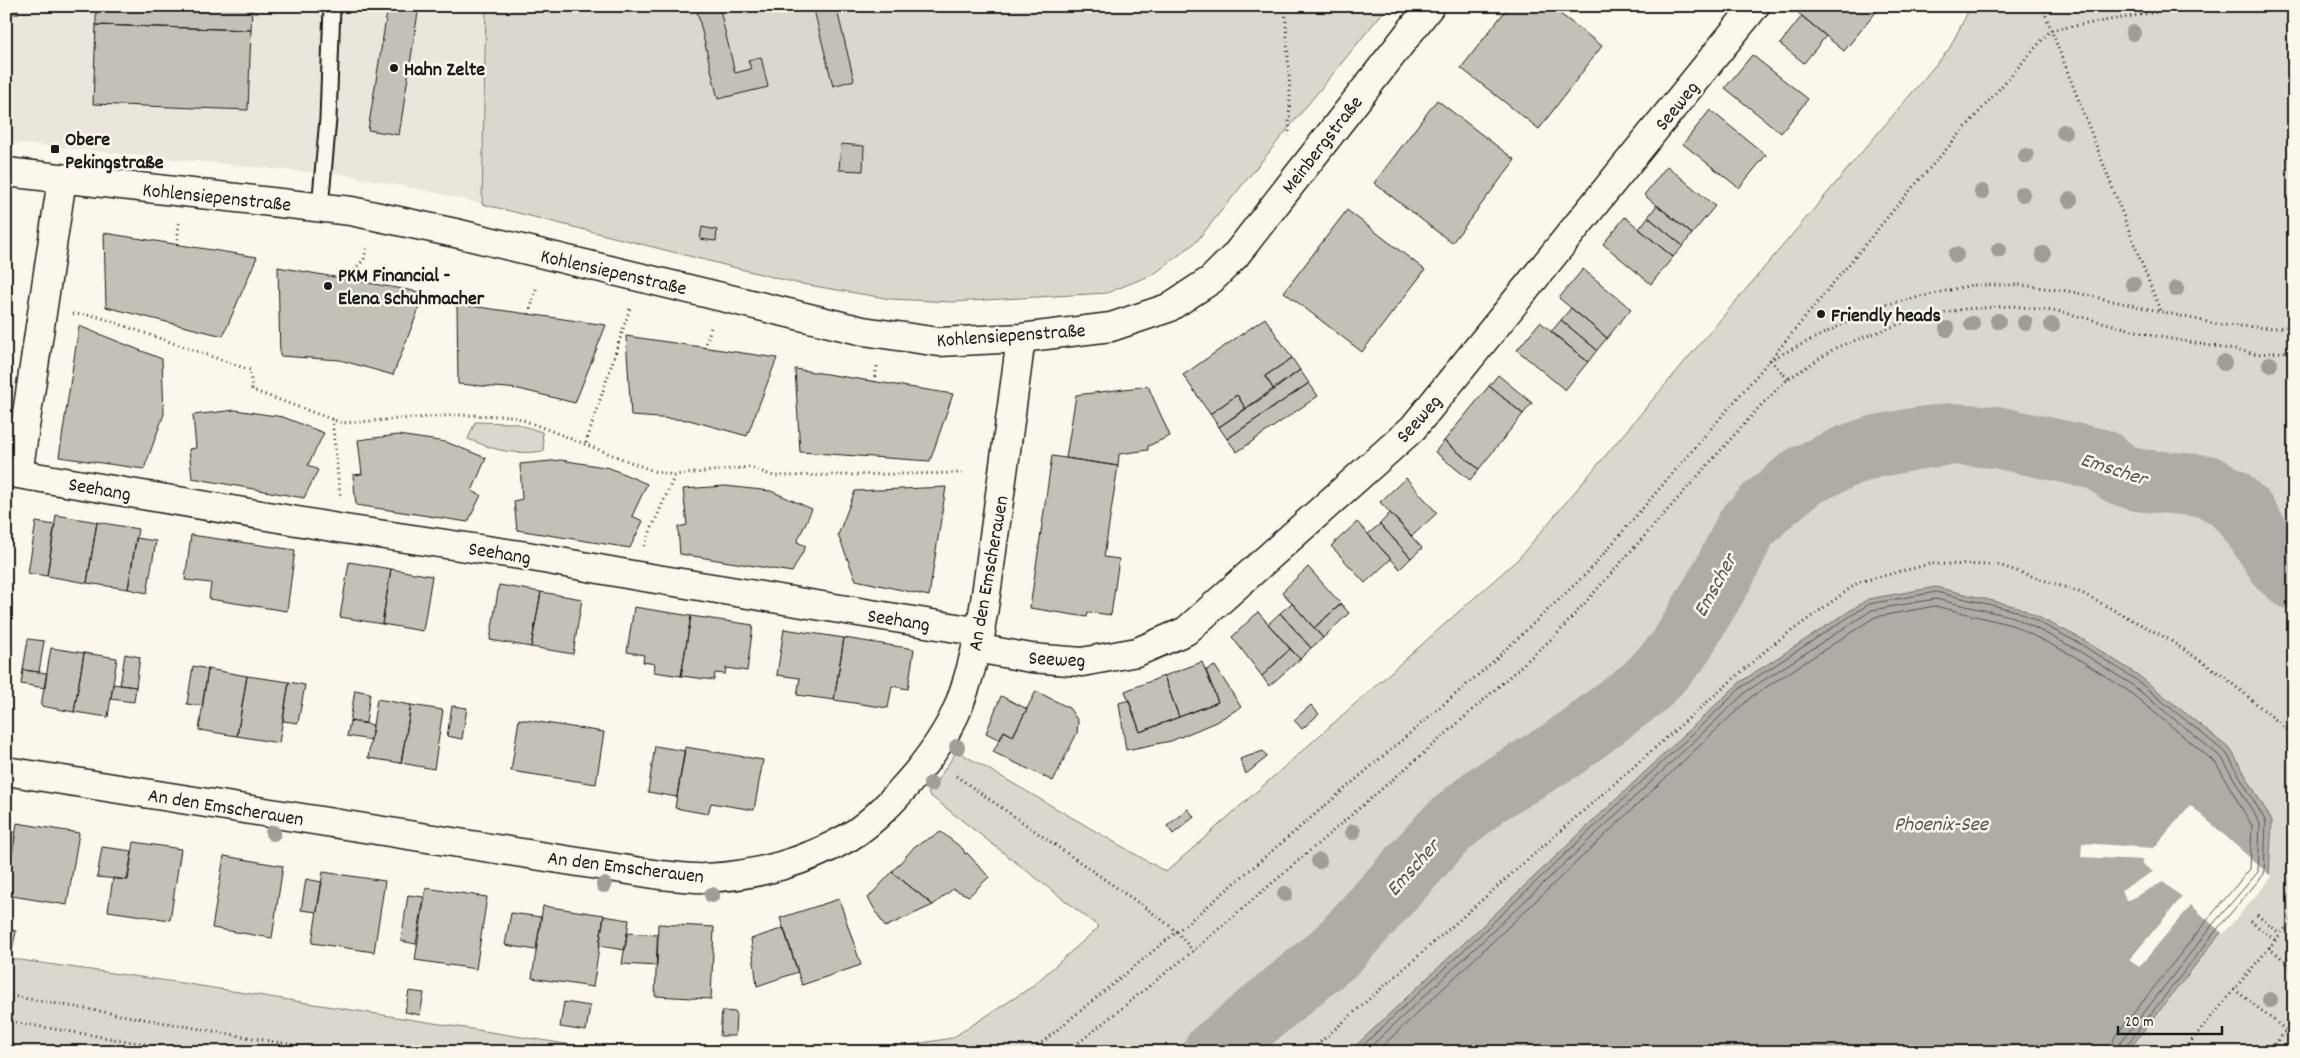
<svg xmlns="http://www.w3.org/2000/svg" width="2300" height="1058" font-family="Dekko,sans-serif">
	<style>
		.built { fill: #eae6dc }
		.green { fill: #dad7ce; stroke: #7b7a75 }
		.water { fill: #afaca5; stroke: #74726e }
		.pier { fill: #fbf7ec }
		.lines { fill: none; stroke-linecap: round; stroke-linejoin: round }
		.shore { stroke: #575653; stroke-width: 1 }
		.river { stroke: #afaca5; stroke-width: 62 }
		.building { fill: #c3c0b8; stroke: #1c1c1c }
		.lane-casing { stroke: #1c1c1c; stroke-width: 19 }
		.street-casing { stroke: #1c1c1c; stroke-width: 31 }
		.path { stroke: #1c1c1c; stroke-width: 3; stroke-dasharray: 1 4; stroke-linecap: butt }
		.lane { stroke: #fbf7ec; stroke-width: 15 }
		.street { stroke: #fbf7ec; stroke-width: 28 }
		.tree { fill: #a09d97 }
		.poi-dot { fill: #1c1c1c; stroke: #fbf7ec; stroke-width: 2 }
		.labels { text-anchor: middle; stroke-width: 5; stroke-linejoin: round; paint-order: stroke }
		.poi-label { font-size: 20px; font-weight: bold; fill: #1c1c1c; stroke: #fbf7ec; text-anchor: start }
		.street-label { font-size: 20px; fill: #1c1c1c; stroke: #fbf7ec }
		.water-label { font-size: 21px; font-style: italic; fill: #575653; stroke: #fbf7ec }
	</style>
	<rect width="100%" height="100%" fill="#fbf7ec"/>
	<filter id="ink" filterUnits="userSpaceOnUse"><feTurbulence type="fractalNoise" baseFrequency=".02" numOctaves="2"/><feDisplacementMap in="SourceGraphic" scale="10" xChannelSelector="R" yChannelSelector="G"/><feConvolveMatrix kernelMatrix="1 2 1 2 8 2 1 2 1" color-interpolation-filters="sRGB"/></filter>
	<g filter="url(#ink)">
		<path class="built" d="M6 6H486L482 204 423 190 340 174 304 172 6 142Z"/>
		<path class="green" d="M486 6H1388L1196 242 1154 274 1107 293 951 302 891 299 796 283 482 204Z
			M1971 6H2294V1052H869L952 1038 1030 988 1099 927 928 794 957 751 1166 872 1518 559 1949 49Z
			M475 422 514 423 542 432 544 451C512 455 498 451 468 439Z
			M6 958 182 983 616 1052H6Z"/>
		<path class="water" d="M1936 587 2018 607 2082 639 2138 675 2231 750 2272 821 2269 876 2223 930 2127 1052H1349L1740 682 1868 599Z"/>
		<path class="pier" d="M2190 805 2272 877 2223 934 2191 905 2139 967 2129 960 2182 897 2163 882 2127 901 2121 890 2153 872 2141 863 2143 860 2081 857 2082 843 2154 848Z"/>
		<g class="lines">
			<path class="shore" d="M1356 1052 1743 686 1869 604 1936 592 2017 611 2079 643 2135 679 2227 754 2266 822 2264 874 2219 927 2125 1047 2124 1052
				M1365 1052 1747 691 1872 610 1935 599 2014 617 2076 649 2131 684 2222 758 2260 824 2258 872 2214 923 2120 1043 2118 1052
				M1376 1052 1751 697 1875 617 1935 606 2012 625 2072 655 2127 690 2216 763 2252 826 2250 869 2208 919 2114 1038 2110 1052"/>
			<path class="river" d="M1214 1052 1336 951 1446 829 1486 795 1563 749 1646 686 1678 651 1724 573 1746 528 1767 506 1802 477 1847 456 1873 447 1914 439 1950 434 1996 437 2101 460 2120 474 2137 480 2207 486 2229 498 2245 514 2281 568 2294 579"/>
		</g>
		<path class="building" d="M96 6H252L251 30 96 25Z
			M388 6H419L399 135 368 130Z
			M696 6H719L735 73 751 69 748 60 761 57 768 87 718 99Z
			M813 6H836L854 80 833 86Z
			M1509 6H1550L1602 46 1539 129 1461 68Z
			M1804 6H1881L1844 51 1798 13Z
			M6 7H18V14H6Z
			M1802 16 1826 36 1804 63 1780 44Z
			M96 25 251 30 248 110 93 104Z
			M1752 55 1808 99 1781 133 1725 88Z
			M1437 100 1515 160 1452 243 1374 183Z
			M1710 110 1766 155 1739 188 1683 144Z
			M841 144 864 146 863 171 839 170Z
			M1667 166 1715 206 1692 234 1644 195Z
			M1657 205 1692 234 1683 246 1648 217Z
			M1347 210 1425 270 1362 352 1284 292Z
			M1625 217 1673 257 1651 284 1603 244Z
			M1648 217 1683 246 1673 257 1639 229Z
			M702 227 717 230 716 241 700 239Z
			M104 233 257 257 223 336 106 307Z
			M278 267 425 293 393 375 340 360 280 356Z
			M1583 269 1631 309 1607 338 1559 298Z
			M457 304 606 325 575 403 519 389 458 384Z
			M1571 308 1607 338 1597 350 1561 320Z
			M1265 318 1292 358 1265 376 1274 390 1246 409 1237 395 1210 414 1183 375Z
			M1561 320 1597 350 1588 362 1551 332Z
			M1540 322 1588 362 1565 390 1517 350Z
			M79 326 162 359 164 414 144 469 59 457Z
			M626 336 777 358 747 436 689 420 631 416Z
			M1292 358 1300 370 1274 390 1265 376Z
			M795 369 953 394 930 461 800 452Z
			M1300 370 1309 383 1227 439 1219 427Z
			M1498 375 1532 403 1523 414 1489 386Z
			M1309 383 1318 396 1237 452 1227 439Z
			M1148 386 1170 436 1148 446V450L1119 454 1118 466 1066 458 1076 395Z
			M1489 386 1523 414 1479 469 1444 441Z
			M1237 395 1246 409 1219 427 1210 414Z
			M235 410 283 417 324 433 308 465 318 470 304 498 192 478 189 449 196 448 193 415Z
			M398 435 446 442 486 458 472 491 481 495 468 522 356 505 353 475 362 474 358 440Z
			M1444 441 1479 469 1470 480 1435 452Z
			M1052 456 1118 466 1104 557 1119 559 1111 615 1088 612 1087 617 1030 608Z
			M561 460 610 468 647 484 632 516 643 521 630 548 517 530 514 501 522 499 520 464Z
			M1406 478 1437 513 1412 536 1380 502Z
			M725 486 771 491 812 509 797 542 806 546 792 572 680 554 678 527 687 525 683 489Z
			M946 487 929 596 856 580 838 535 855 491Z
			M1390 513 1422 548 1411 558 1380 524Z
			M56 515 97 522 87 583 47 576Z
			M36 522 55 525 47 576 28 573Z
			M97 522 138 529 128 589 87 583Z
			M1357 522 1391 559 1365 583 1331 546Z
			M1380 524 1411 558 1400 569 1368 534Z
			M191 535 295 550 287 611 209 599 211 583 185 580Z
			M136 538 156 541 147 593 128 589Z
			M349 562 391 569 382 624 340 617Z
			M1308 567 1341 604 1314 628 1282 592Z
			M391 569 432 576 423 631 382 624Z
			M499 585 541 592 531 647 490 640Z
			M541 592 582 599 573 654 531 647Z
			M1292 603 1323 638 1311 648 1280 613Z
			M1341 604 1349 613 1323 638 1314 628Z
			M634 607 691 616 681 676 654 672 655 664 643 662 644 655 627 652Z
			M1258 612 1290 649 1262 676 1232 637Z
			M1280 613 1311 648 1300 659 1268 624Z
			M691 616 753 625 747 671 726 668 725 674 715 673 714 680 681 676Z
			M784 629 844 638 834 700 797 695 800 678 777 675Z
			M844 638 914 649 908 689 892 686 888 708 834 700Z
			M28 639 44 641 39 672 23 670Z
			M51 648 84 653 74 712 41 706Z
			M1290 649 1300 659 1269 686 1262 676Z
			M84 653 117 658 108 717 74 712Z
			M125 654 140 657 136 687 120 685Z
			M1202 662 1218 702 1179 717 1164 676Z
			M193 666 208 669 202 706 187 704Z
			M1215 666 1241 707 1216 722 1171 741 1126 750 1119 703 1129 700 1140 732 1218 702 1206 670Z
			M208 669 247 676 237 736 199 730Z
			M23 670 47 673 45 688 21 684Z
			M247 676 289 682 279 743 237 736Z
			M1164 676 1179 717 1140 732 1125 691Z
			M289 682 305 685 298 723 283 721Z
			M113 684 136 687 134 702 111 699Z
			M355 690 370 693 366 723 350 721Z
			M1036 691 1069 708 1078 721 1077 733 1053 781 993 752 1004 731 1013 736Z
			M1001 696 1027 709 1013 736 1004 731 1000 740 986 733Z
			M377 699 411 705 401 763 368 758Z
			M411 705 443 710 434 769 401 763Z
			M1311 705 1319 714 1302 729 1294 720Z
			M452 706 467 708 462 739 447 736Z
			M519 719 604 732 596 784 511 771Z
			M350 721 373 725 371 740 347 736Z
			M655 746 685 751 677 797 648 792Z
			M685 747 763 760 754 810 711 803 708 814 675 808Z
			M1263 751 1267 757 1246 774 1240 759Z
			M1188 809 1194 817 1173 834 1167 826Z
			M17 823 79 833 67 905 6 895Z
			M6 832 15 833 11 864 6 863Z
			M941 832 963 849 965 854 967 853 989 877 969 896 953 889 933 905 892 872 915 846Z
			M134 842 181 849 170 920 108 911 113 878 128 880Z
			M102 847 132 851 127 880 97 877Z
			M224 856 283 866 272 938 212 928Z
			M6 863 11 864 8 879H6Z
			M323 872 385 881 374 952 312 943Z
			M892 872 933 905 885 927 868 898Z
			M306 879 322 882 317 912 301 910Z
			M426 888 487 897 476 969 415 960Z
			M408 895 424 897 416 944 401 941Z
			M839 899 861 965 802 985 780 918Z
			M543 906 604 915 593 987 532 978Z
			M511 913 541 917 536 950 505 945Z
			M604 916 629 920 625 950 599 946Z
			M658 924 714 927 711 999 655 996Z
			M784 928 798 972 757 986 751 939Z
			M6 929 16 931 12 951 6 950Z
			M627 933 658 935 657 966 622 964Z
			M409 991 424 993 420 1015 405 1012Z
			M564 1002 590 1006 586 1031 560 1027Z
			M722 1011 736 1012 735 1036H720Z"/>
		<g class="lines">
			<g class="lane-casing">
				<path id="lane" d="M320 207 328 119 332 6"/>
			</g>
			<g class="street-casing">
				<path id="street" d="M6 172 351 211 460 234 863 331 939 342 1021 338 1111 327 1168 308 1211 280 1235 256 1430 6
					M6 472 344 529 527 556 632 575 981 632
					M18 474 62 179
					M976 648 1031 658 1082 662 1137 652 1186 631 1413 428 1755 6
					M6 771 660 875C675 876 691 879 705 878 755 876 806 862 849 837 874 822 896 797 915 775 932 754 949 731 959 705 979 653 986 598 993 543 1003 475 1012 406 1021 338"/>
			</g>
			<path class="path" d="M1285 6 1290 92 1289 136
				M2042 6 2161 313
				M177 244 179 222
				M353 280 355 268 364 260 367 245
				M73 314 96 316 250 370 252 390 342 423 457 415 513 416 656 472 675 475 750 467 773 476 963 473
				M529 314 537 286
				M705 348 711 327
				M1788 379 1770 360 1900 202 2051 30 2192 6
				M874 382 877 366
				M332 419 340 496
				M586 443 630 308
				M644 546 675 475
				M6 548 13 504
				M956 776 1160 918 1177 932 1193 951
				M2257 915 2280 934
				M2250 921 2275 940
				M2269 947 2287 963
				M2294 955 2287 963 2294 968
				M2234 989 2286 1030
				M6 995 333 1052
				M6 1021 193 1052
				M1030 1052 1196 916 1485 669 1587 573 1770 360 1880 306 1972 285H2020L2068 291 2221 325 2274 328 2294 326
				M1067 1052 1193 951 1448 732 1559 632 1762 404 1788 379 1837 347 1908 321 1964 309 2013 306 2062 312 2160 337 2258 354 2294 351
				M1309 1052 1772 645 1859 582 1930 564 1999 565 2082 593 2168 639 2223 676 2294 735
				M2182 1052 2294 918
				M2268 1052 2294 1021"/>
			<use href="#lane" class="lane"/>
			<use href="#street" class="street"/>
		</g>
		<g class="tree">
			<circle cx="2133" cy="33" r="8"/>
			<circle cx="2064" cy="132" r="8"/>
			<circle cx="2026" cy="156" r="8"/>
			<circle cx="1982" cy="192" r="8"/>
			<circle cx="2022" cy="194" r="8"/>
			<circle cx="2070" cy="200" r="8"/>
			<circle cx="1999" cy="250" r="8"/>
			<circle cx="2043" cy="254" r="8"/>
			<circle cx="1956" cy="255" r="8"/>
			<circle cx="2133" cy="284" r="8"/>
			<circle cx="2176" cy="289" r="8"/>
			<circle cx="1998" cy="321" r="8"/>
			<circle cx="2025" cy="323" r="8"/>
			<circle cx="1972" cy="324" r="8"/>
			<circle cx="2052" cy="325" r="8"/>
			<circle cx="1947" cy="329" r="8"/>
			<circle cx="2224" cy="363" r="8"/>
			<circle cx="2270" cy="364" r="8"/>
			<circle cx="957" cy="747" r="8"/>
			<circle cx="931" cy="784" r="8"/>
			<circle cx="1353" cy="832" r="8"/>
			<circle cx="273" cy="833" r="8"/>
			<circle cx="1319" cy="861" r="8"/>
			<circle cx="604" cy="885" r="8"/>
			<circle cx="1285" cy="894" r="8"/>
			<circle cx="712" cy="895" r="8"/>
			<circle cx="2270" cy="1000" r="8"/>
		</g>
	</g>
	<g class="poi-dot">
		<circle cx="394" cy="68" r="5"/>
		<rect x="50" y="144" width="10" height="10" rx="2.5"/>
		<circle cx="328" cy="286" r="5"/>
		<circle cx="1821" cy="314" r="5"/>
	</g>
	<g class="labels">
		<g class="poi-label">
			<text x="404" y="75">Hahn Zelte</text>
			<text x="65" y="145">Obere<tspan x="65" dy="23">Pekingstraße</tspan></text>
			<text x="338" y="281">PKM Financial -<tspan x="338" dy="23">Elena Schuhmacher</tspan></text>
			<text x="1831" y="321">Friendly heads</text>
		</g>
		<g class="street-label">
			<text transform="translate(1676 105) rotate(-51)" y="7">Seeweg</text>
			<text transform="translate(1321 144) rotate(-52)" y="7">Meinbergstraße</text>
			<text transform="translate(217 196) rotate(6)" y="7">Kohlensiepenstraße</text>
			<text transform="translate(614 271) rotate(13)" y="7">Kohlensiepenstraße</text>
			<text transform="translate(1011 334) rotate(-4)" y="7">Kohlensiepenstraße</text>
			<text transform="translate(1418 418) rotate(-48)" y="7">Seeweg</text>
			<text transform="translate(100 488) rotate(10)" y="7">Seehang</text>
			<text transform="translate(500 552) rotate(9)" y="7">Seehang</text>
			<text transform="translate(987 573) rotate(-80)" y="7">An den Emscherauen</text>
			<text transform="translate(899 619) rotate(9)" y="7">Seehang</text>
			<text transform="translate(1057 658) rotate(3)" y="7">Seeweg</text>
			<text transform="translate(226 806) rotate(9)" y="7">An den Emscherauen</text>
			<text transform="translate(626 866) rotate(7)" y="7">An den Emscherauen</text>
		</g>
		<g class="water-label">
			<text transform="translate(2114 468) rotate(18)" y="7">Emscher</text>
			<text transform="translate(1714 585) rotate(-61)" y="7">Emscher</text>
			<text x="1941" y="830">Phoenix-See</text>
			<text transform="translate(1412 867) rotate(-48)" y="7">Emscher</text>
		</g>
	</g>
	<rect width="2300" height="1058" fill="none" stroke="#fbf7ec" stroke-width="25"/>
	<rect x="12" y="12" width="2275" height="1033" fill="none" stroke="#1c1c1c" stroke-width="2" filter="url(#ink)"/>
	<path d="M2118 1026v8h104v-8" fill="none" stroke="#1c1c1c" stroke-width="2.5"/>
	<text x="2125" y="1026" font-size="15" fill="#1c1c1c" stroke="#fbf7ec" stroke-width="4" paint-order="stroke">20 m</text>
</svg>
